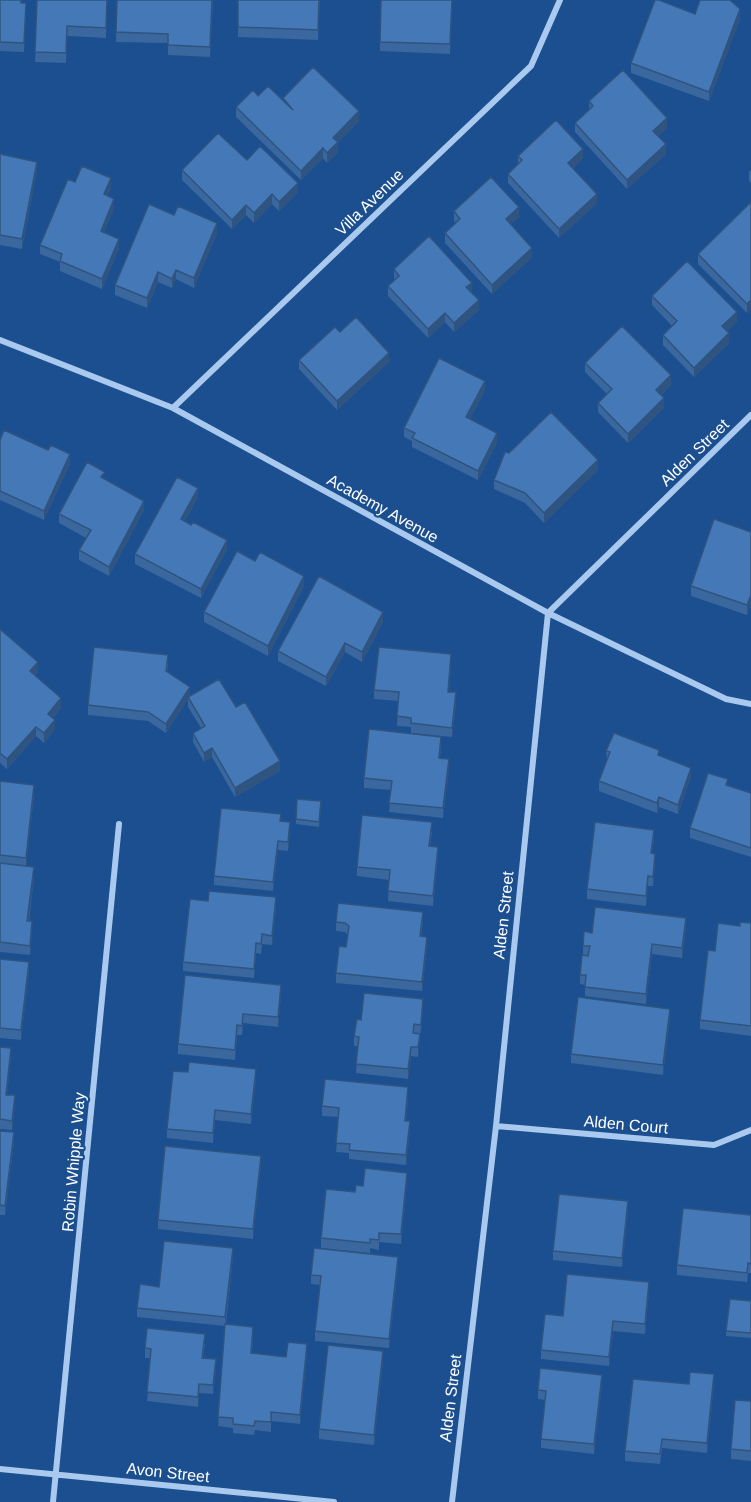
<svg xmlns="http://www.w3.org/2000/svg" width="751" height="1502" font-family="Arial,sans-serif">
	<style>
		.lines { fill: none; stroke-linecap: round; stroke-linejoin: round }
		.street { stroke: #a9c9ee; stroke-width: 6 }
		.wall { fill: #3a679d }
		.shaded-wall { fill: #305480 }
		.building { fill: #4478b7; stroke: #305480; stroke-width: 1.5 }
		.labels { text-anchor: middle; stroke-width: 4.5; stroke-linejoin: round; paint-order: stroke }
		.street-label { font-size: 16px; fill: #fff; stroke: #1b4f8f }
	</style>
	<rect width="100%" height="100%" fill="#1b4f8f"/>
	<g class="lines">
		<path class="street" d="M0 340 173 408 548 613 726 699 751 704
			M173 408 531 66 560 0
			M496 1126 714 1145 751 1130
			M0 1469 334 1502
			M53 1502 119 824
			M452 1502 496 1126 548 613 751 415"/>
	</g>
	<path class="wall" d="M0 0 26 3 24 52 0 51Z
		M37 0H107L106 38 67 36 66 63 35 62Z
		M117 0H213L210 57 168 55V43L116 42Z
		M238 0H320L318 40 238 37Z
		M452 0 450 54 380 51V42Z
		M695 14 740 19 709 101 631 73V63Z
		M258 96 283 100V98L359 121 338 142V152L327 163 323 158 301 180 236 117V107Z
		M589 101 667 128 658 136 666 154 627 189 575 132V123L589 110Z
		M0 154 37 171 22 249 0 245Z
		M518 156 583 158 573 168 597 203 559 238 508 183V174L518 164Z
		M247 160 298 192 279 211 272 204 254 223 246 215 232 229 182 180V170Z
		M751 170V183L749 181V172Z
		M75 182 111 188 107 196 114 208 104 232 119 248 102 289 60 271V262L40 254V245Z
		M751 202V309L747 313 698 264V254Z
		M454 211 519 217 511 224 532 257 492 294 445 243V233L456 223 454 221Z
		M217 233 194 288 176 279 172 288 158 282 147 308 115 295V285Z
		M394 269 471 293 479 310 454 332 445 322 428 338 388 296V286L395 280 394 279Z
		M652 296 737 321 727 331 729 343 694 377 663 345V335L672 326 652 305Z
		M340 332 389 362 337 410 299 369V360Z
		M585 363 671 385 661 395 664 407 628 443 598 412V403L607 394 585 372Z
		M485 390 470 419 497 442 478 480 412 447V441L404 437V428Z
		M0 440 70 464 44 520 0 500Z
		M598 470 544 523 525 503 494 489V480Z
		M105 479 144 510 109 576 79 560V550L86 538 59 523V514Z
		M198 497 185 521 227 549 201 598 135 564V554Z
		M751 532V604L747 615 691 596V586Z
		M304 586 268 656 204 622V612Z
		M383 622 362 662 345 652 326 686 278 661V651Z
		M0 629 38 672 35 675 61 708 53 718 55 729 44 743 36 736 7 769 0 763Z
		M168 664 167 672 190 696 236 707 280 771 235 797 212 757 204 762 193 742V733L201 728 188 707V699L166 733 148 721 88 715V705Z
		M451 664 449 692 456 702 452 737 411 733V727L397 726 398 701 374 699V690Z
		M441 746 440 758 449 768 443 818 389 812 391 790 364 788V778Z
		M606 751 659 756 691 777 678 814 659 807 657 813 599 791V781L607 761Z
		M0 781 34 795 26 866 34 876 29 921 32 931 30 955 0 952Z
		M728 785 751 793V857L690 838V828Z
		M321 806 319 827 296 824V819Z
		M281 821 290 831 288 851 278 850 273 891 214 885V876Z
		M432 832 430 846 438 856 433 906 388 901 389 880 357 876V867Z
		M654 839 652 853 655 863 653 886H648L646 906 587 899V889Z
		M276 907 272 945 262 944 261 954 256 953 254 978 183 971V962Z
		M423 921 421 936 427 946 422 991 336 983V973L346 947 348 935 345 932 336 931V922Z
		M751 923V1036L700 1029V1020L715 951 740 926Z
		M686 928 682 958 652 954 646 1004 585 996V985L580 984V975L583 955V946L592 933Z
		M0 959 29 971 21 1040 0 1038Z
		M281 995 278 1027 243 1023 242 1035H237L235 1060 178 1054V1044Z
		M423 1009 418 1057 411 1056 408 1079 356 1073 358 1046H354V1036L361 1020Z
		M670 1018 663 1075 571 1063V1054Z
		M0 1047 11 1057 7 1095 15 1105 12 1130 0 1129Z
		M256 1078 251 1124 215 1120 213 1143 167 1138V1129Z
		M408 1097 406 1121 410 1131 406 1165 349 1159V1153L336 1152 339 1117 322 1116V1106Z
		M0 1131 14 1142 5 1215H0Z
		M261 1165 253 1239 158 1229V1220Z
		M407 1182 401 1244 379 1242V1250L370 1248V1253L321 1248V1238L355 1192 363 1186Z
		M628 1211 622 1267 553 1260V1251Z
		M751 1215V1273H748L747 1282 677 1275V1265Z
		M233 1257 226 1324 253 1336 252 1353 286 1357 307 1353 300 1424 271 1421V1432L255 1430 254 1435 233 1433V1428L218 1426 225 1326 137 1317V1308L159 1287Z
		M398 1266 389 1348 315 1341V1331L320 1285 311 1284V1275Z
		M649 1292 645 1334 613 1331 609 1366 541 1359V1350L563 1316Z
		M751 1301V1338L726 1336V1331Z
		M205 1344 203 1358 216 1369 213 1394 199 1393 198 1407 147 1401 151 1358H145V1348Z
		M383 1360 374 1445 319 1439V1429Z
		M714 1383 707 1453 662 1448 660 1464 625 1461V1451L689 1384Z
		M602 1384 594 1454 541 1448V1439L545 1400 538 1399V1390Z
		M751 1401V1461L731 1459V1449Z"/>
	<path class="shaded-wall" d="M740 9V19L709 101V92Z
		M359 111V121L338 142V152L327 163V153L333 138Z
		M667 118V128L653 140V131Z
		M666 144V154L627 189V180Z
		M323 148V158L301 180V171Z
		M583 149V158L568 173V163Z
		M37 162V171L22 249V239Z
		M111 178V188L104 204V194Z
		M298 183V192L279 211V202Z
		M272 194V204L254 223V213Z
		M597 194V203L559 238V229Z
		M114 199V208L101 240V231Z
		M246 205V215L232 229V220Z
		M519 207V217L506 229V219Z
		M217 223V233L194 288V278Z
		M119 239V248L102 289V279Z
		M532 248V257L492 294V285Z
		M176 270V279L172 288V279Z
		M158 272V282L147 308V298Z
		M472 283V292L466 287Z
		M479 300V310L454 332V323Z
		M751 300V309L747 313V304Z
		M737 312V321L722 336V326Z
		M445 313V322L428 338V329Z
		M729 333V343L694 377V368Z
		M389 353V362L337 410V401Z
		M671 375V385L656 400V390Z
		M485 381V390L466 427V417Z
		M664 398V407L628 443V434Z
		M497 433V442L478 480V471Z
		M70 454V464L44 520V511Z
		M598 460V470L544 523V513Z
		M198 488V497L181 529V519Z
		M144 501V510L109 576V567Z
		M227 540V549L201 598V589Z
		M304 576V586L268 656V646Z
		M751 595V604L747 615V605Z
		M383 612V622L362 662V652Z
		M345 643V652L326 686V677Z
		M451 654V664L448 701V692Z
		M38 662V672L30 680V671Z
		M190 687V696L166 733V724Z
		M456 692V702L452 737V728Z
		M61 698V708L48 723V714Z
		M55 720V729L44 743V733Z
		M36 727V736L7 769V759Z
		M212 748V757L204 762V753Z
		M449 759V768L443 818V808Z
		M280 761V771L235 797V788Z
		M691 768V777L678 814V805Z
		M34 785V795L26 868V858Z
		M659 797V807L657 813V803Z
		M290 822V831L288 851V842Z
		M654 830V839L651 862V853Z
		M278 841V850L273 891V882Z
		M438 847V856L433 906V896Z
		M655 854V863L653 886V877Z
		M34 867V876L27 930V921Z
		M648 876V886L646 906V896Z
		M276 897V907L272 945V936Z
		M686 918V928L682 958V948Z
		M32 921V931L30 955V946Z
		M427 937V946L422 991V982Z
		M652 944V954L646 1004V994Z
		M29 962V971L21 1040V1030Z
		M281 985V995L278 1027V1017Z
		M423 999V1009L421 1035V1025Z
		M670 1009V1018L663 1075V1065Z
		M420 1034V1043L418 1057V1047Z
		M411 1047V1056L408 1079V1069Z
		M11 1048V1057L6 1104V1095Z
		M256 1069V1078L251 1124V1114Z
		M408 1087V1097L405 1130V1121Z
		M15 1095V1105L12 1130V1121Z
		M215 1110V1120L213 1143V1133Z
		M410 1121V1131L406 1165V1155Z
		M14 1132V1142L5 1215V1206Z
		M261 1156V1165L253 1239V1229Z
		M407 1173V1182L401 1244V1234Z
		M628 1201V1211L622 1267V1258Z
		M233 1248V1257L225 1326V1317Z
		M398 1257V1266L389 1348V1339Z
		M649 1282V1292L645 1334V1324Z
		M613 1321V1331L609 1366V1357Z
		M307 1344V1353L300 1424V1415Z
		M383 1351V1360L374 1445V1435Z
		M216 1359V1369L213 1394V1385Z
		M714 1374V1383L707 1453V1443Z
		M602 1375V1384L594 1454V1444Z
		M199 1384V1393L198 1407V1397Z"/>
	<path class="building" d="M0 0H21V3H26L24 43 0 42Z
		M37 0H107L106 28 67 26 66 53 35 52Z
		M117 0H212L210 47 168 45V34L116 32Z
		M238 0H319L318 30 238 27Z
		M381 0H452L450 44 380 42Z
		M655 0H659L695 14 700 0H730L740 9 709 92 631 63Z
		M313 67 359 111 333 138 338 142 327 153 323 148 301 171 236 107 253 90 258 96 268 86 293 110 283 98Z
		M623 70 667 118 653 131 666 144 627 180 575 123 593 106 589 101Z
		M556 120 583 149 568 163 597 194 559 229 508 174 522 160 518 156Z
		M218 133 247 160 260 146 298 183 279 202 272 194 254 213 246 205 232 220 182 170Z
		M0 154 37 162 22 239 0 235Z
		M82 166 111 178 104 194 114 199 101 231 119 239 102 279 60 261 62 254 40 245 68 179 75 182Z
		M491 177 519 207 506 219 532 248 492 285 445 233 460 219 454 211Z
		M751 202V300L747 304 698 254Z
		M149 204 174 215 178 206 217 223 194 278 176 270 172 279 158 272 147 298 115 285Z
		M429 236 472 283 466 287 479 300 454 323 445 313 428 329 388 286 399 276 394 269Z
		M687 261 737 312 722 326 729 333 694 368 663 335 677 321 652 296Z
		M356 317 389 353 337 401 299 360 335 327 340 332Z
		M622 326 671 375 656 390 664 398 628 434 598 403 612 389 585 363Z
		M439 358 485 381 466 417 497 433 478 471 412 438 415 433 404 428Z
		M551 412 598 460 544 513 525 493 494 480 505 452 509 453Z
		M4 430 48 450 51 445 70 454 44 511 0 491V440Z
		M87 462 105 472 101 477 144 501 109 567 79 550 91 530 59 514Z
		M177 477 198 488 181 519 191 525 193 522 227 540 201 589 135 554Z
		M714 519 751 532V595L747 605 691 586Z
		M237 551 255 561 260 552 304 576 268 646 204 612Z
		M319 576 383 612 362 652 345 643 326 677 278 651Z
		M0 629 38 662 30 671 61 698 48 714 55 720 44 733 36 727 7 759 0 753Z
		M94 647 168 655 166 671 190 687 166 724 148 712 88 705Z
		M379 647 451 654 448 692H456L452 728 411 723V718L397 716 399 692 374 690Z
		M219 679 236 707 245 702 280 761 235 788 212 748 204 753 193 733 205 726 188 697Z
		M369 729 441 737 439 758 449 759 443 808 389 803 392 781 364 778Z
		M614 733 659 750 658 755 691 768 678 805 659 797 657 803 599 781 610 752 606 751Z
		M708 773 728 779 726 785 751 793V848L690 828Z
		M0 781 34 785 26 858 0 855Z
		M297 799 321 801 319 822 296 819Z
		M221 808 281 814 280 821 290 822 288 842 278 841 273 882 214 876Z
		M362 815 432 822 429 846 438 847 433 896 388 891 390 870 357 867Z
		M595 822 654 830 651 853 655 854 653 877 648 876 646 896 587 889Z
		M0 863 34 867 27 921H32L30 946 0 942Z
		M209 891 276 897 272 936 262 934 261 944 256 943 254 969 183 962 190 899 208 901Z
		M338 903 423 912 420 936 427 937 422 982 336 973 339 946 346 947 349 926 345 923 336 922Z
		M595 907 686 918 682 948 652 944 646 994 585 987 586 975H580L582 955 588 956 590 946H583L584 931 592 933Z
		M740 922 751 923V1026L700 1020 708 950 715 951 718 923 740 926Z
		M0 959 29 962 21 1030 0 1028Z
		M185 975 281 985 278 1017 243 1014 242 1026 237 1025 235 1050 178 1044Z
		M364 993 423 999 421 1025 414 1024 413 1033 420 1034 418 1047H411L408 1069 356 1064 359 1037 354 1036 357 1019 361 1020Z
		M578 997 670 1009 663 1065 571 1054Z
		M0 1047 11 1048 6 1095H15L12 1121 0 1119Z
		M189 1062 256 1069 251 1114 215 1110 213 1133 167 1129 173 1071 188 1072Z
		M325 1079 408 1087 405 1121H410L406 1155 349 1150 350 1144 336 1143 339 1108 322 1106Z
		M0 1131 14 1132 5 1206 0 1205Z
		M165 1146 261 1156 253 1229 158 1220Z
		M365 1168 407 1173 401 1234 379 1233V1240L370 1239V1243L321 1238 326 1189 355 1192 356 1185 363 1186Z
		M559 1194 628 1201 622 1258 553 1251Z
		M683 1208 751 1215V1264L748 1263 747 1273 677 1265Z
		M164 1241 233 1248 225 1317 137 1308 140 1284 159 1287Z
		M314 1248 398 1257 389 1339 315 1331 321 1276 311 1275Z
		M567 1274 649 1282 645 1324 613 1321 609 1357 541 1350 545 1314 563 1316Z
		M730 1299 751 1301V1333L726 1331Z
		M225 1324 253 1327 251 1353 286 1357 288 1342 307 1344 300 1415 271 1412V1422L255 1421 254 1426 233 1424V1418L218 1417Z
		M147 1328 205 1334 202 1358 216 1359 213 1385 199 1384 198 1397 147 1392 151 1349 145 1348Z
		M328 1345 383 1351 374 1435 319 1429Z
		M540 1368 602 1375 594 1444 541 1439 546 1391 538 1390Z
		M690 1372 714 1374 707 1443 662 1439 660 1454 625 1451 633 1379 689 1384Z
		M735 1400 751 1401V1451L731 1449Z"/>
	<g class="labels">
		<g class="street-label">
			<text transform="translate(369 202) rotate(-44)" y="6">Villa Avenue</text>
			<text transform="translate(694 452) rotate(-44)" y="6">Alden Street</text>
			<text transform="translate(383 508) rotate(29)" y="6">Academy Avenue</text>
			<text transform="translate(503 915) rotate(-84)" y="6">Alden Street</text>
			<text transform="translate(626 1124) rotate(5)" y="6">Alden Court</text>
			<text transform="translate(73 1162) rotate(-85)" y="6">Robin Whipple Way</text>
			<text transform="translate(450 1398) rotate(-83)" y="6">Alden Street</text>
			<text transform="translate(168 1472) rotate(6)" y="6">Avon Street</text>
		</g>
	</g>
</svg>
